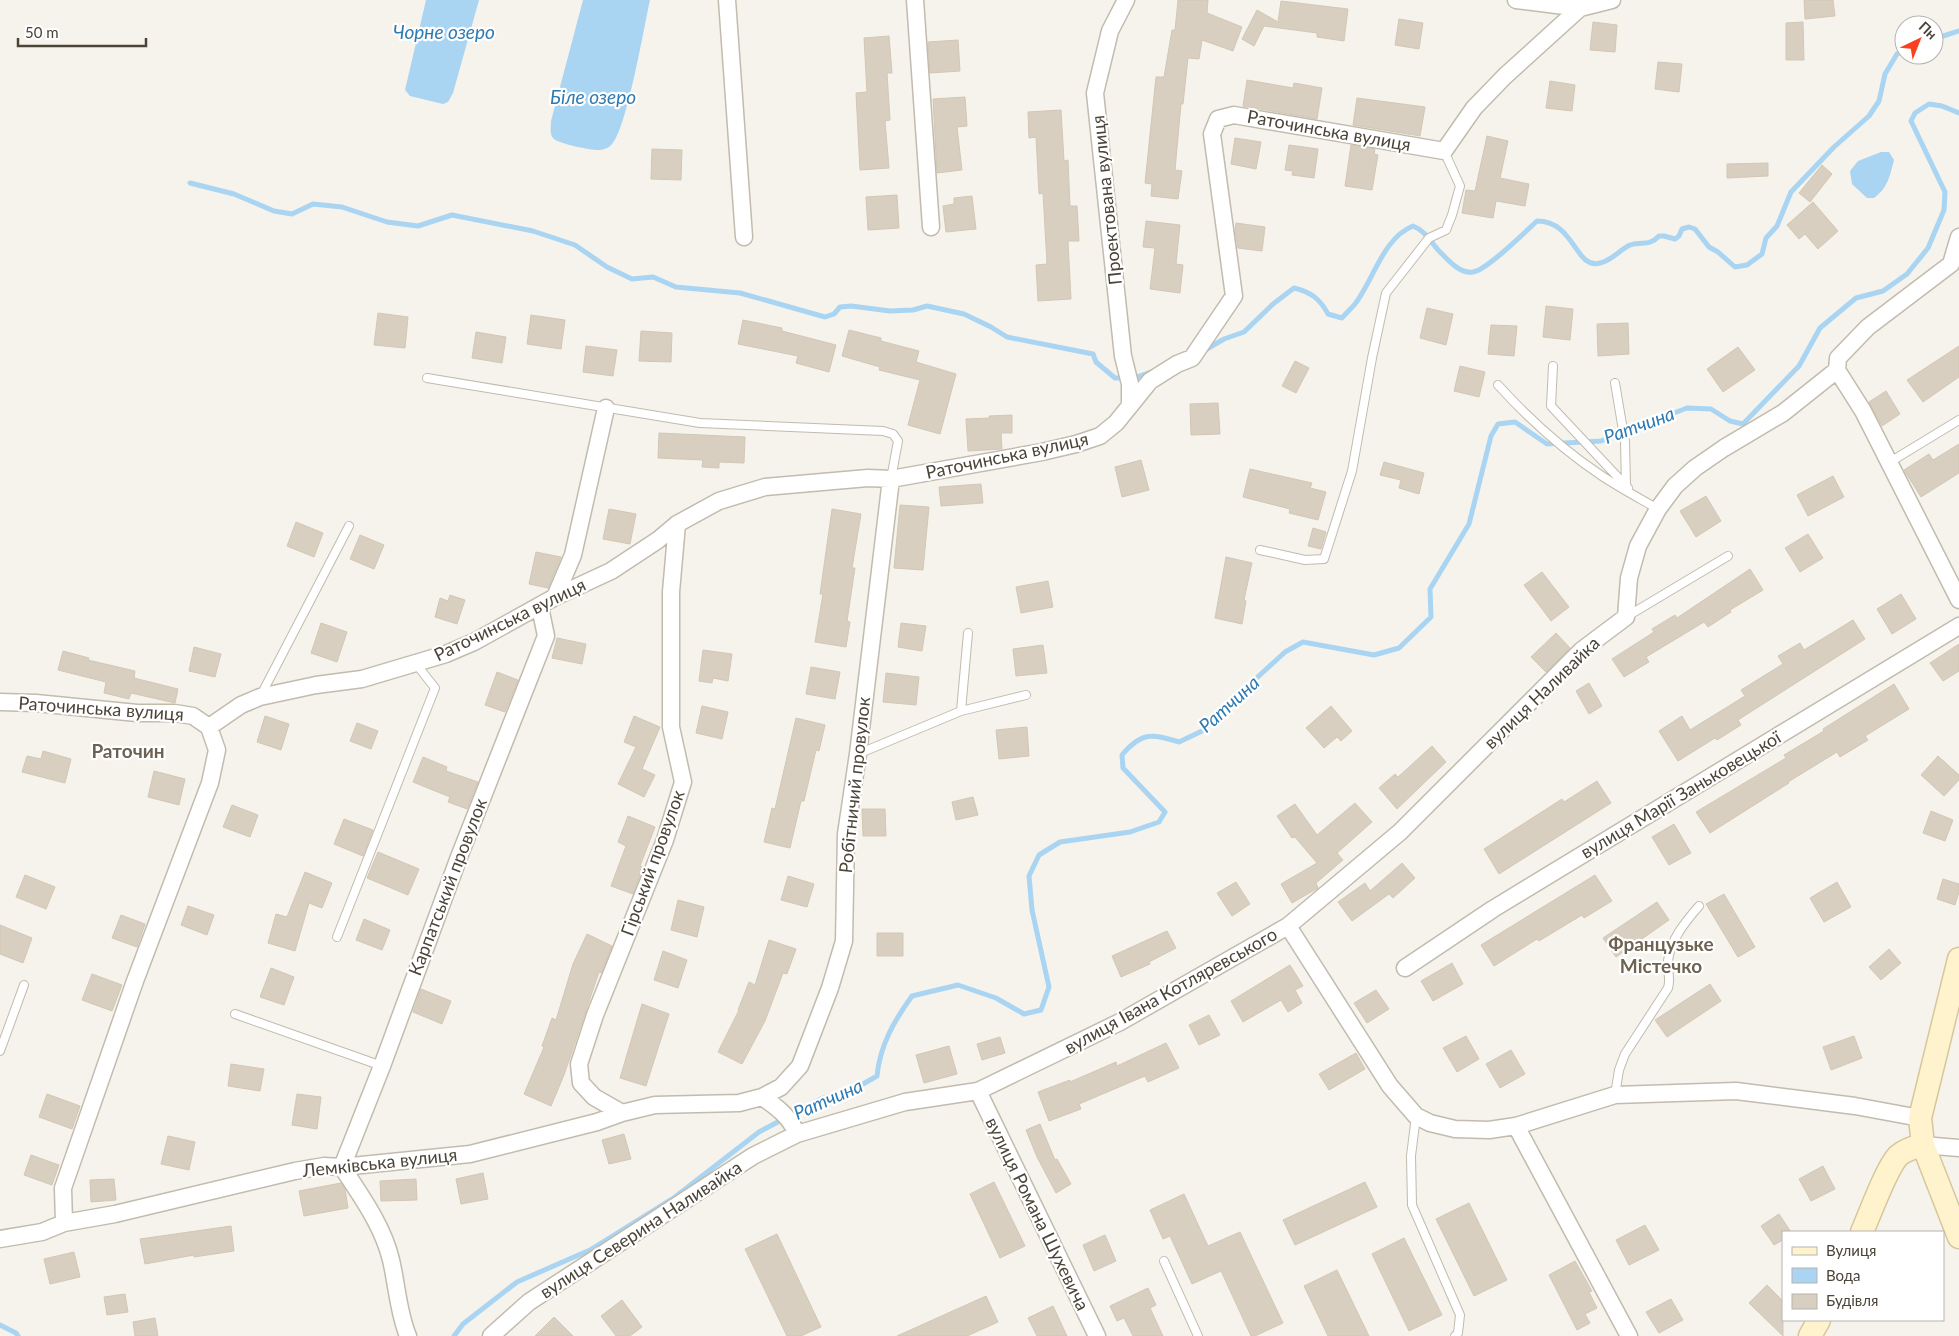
<svg xmlns="http://www.w3.org/2000/svg" width="1959" height="1336" font-family="Lato,sans-serif">
	<style>
		.water { fill: #a9d4f2 }
		.lines { fill: none; stroke-linecap: round; stroke-linejoin: round }
		.stream { stroke: #a9d4f2; stroke-width: 5 }
		.building { fill: #d8cfc1; stroke: #d3c7b4 }
		.lane-casing { stroke: #c2bbae; stroke-width: 10 }
		.street-casing { stroke: #c2bbae; stroke-width: 19 }
		.secondary-casing { stroke: #d6c79b; stroke-width: 25 }
		.lane { stroke: #fff; stroke-width: 8 }
		.street { stroke: #fff; stroke-width: 16 }
		.secondary { stroke: #fff3cd; stroke-width: 22 }
		.labels { text-anchor: middle; stroke-width: 4.5; stroke-linejoin: round; paint-order: stroke }
		.street-label { font-size: 18px; fill: #4b4439; stroke: #fff }
		.water-label { font-size: 19px; font-style: italic; fill: #2e7ab2; stroke: #fff }
		.neighbourhood-label { font-size: 19px; font-weight: bold; fill: #6e6250; stroke: #fff }
	</style>
	<rect width="100%" height="100%" fill="#f6f3ec"/>
	<path class="water" d="M426 0H479L453 93 448 102 443 104 410 96 405 90Z
		M583 0H650C644 27 627 128 612 144 609 148 603 150 598 150 590 150 560 144 554 139 549 135 551 126 551 121Z
		M1881 152H1889L1894 160C1890 175 1888 188 1874 198H1867L1852 184 1850 171 1858 161Z"/>
	<g class="lines">
		<path class="stream" d="M1934 39 1959 31
			M190 183 234 194 274 211 292 214 313 204 342 207 387 222 418 226 452 215 533 231 575 245 607 267 632 279 653 277 676 287 740 293 825 317 834 314 840 307 851 306 890 311 913 310 927 306 964 314 991 327 1007 337 1093 354 1096 362 1115 378H1134L1151 372
			M1207 349 1224 339 1244 332 1273 304 1294 288C1311 292 1320 299 1328 314L1342 318C1346 313 1351 309 1355 304 1374 279 1383 238 1413 226 1426 231 1431 243 1441 253 1449 261 1460 274 1473 272 1487 270 1525 232 1537 221 1575 221 1575 270 1600 263 1613 260 1619 250 1630 245 1642 241 1649 247 1659 236H1664L1675 239 1679 236 1682 229 1689 227 1695 229 1709 247 1718 252 1735 267 1747 265 1762 254 1766 238 1777 226 1791 192 1834 147 1869 116 1879 101 1885 74 1897 54 1904 50
			M0 1325 16 1333 18 1336
			M454 1336 463 1324 517 1282 590 1250 675 1197 759 1132 821 1099 856 1088 877 1076C880 1045 894 1021 912 996L958 985 996 998 1024 1014 1041 1010 1049 987 1032 910 1029 876 1039 855 1060 842 1130 832 1159 822 1165 812 1123 768 1122 755C1142 731 1152 734 1179 742L1202 731 1222 710 1285 652 1303 642 1374 655 1399 648 1431 617 1430 589 1469 524 1491 436 1498 424 1515 422 1547 444 1601 441 1687 408 1711 409 1730 421 1743 424 1799 366 1820 328 1856 298 1883 291 1907 274 1928 248 1944 210 1945 192 1911 121 1915 113 1929 104 1942 106 1959 113"/>
	</g>
	<path class="building" d="M1178 0H1208L1207 13 1242 27 1233 51 1202 40 1199 59 1188 58 1183 104H1181L1175 170 1182 171 1178 199 1151 196 1152 184 1145 183 1156 77H1164L1172 30H1175Z
		M1804 0H1833L1835 16 1805 19Z
		M1281 1 1348 9 1344 41 1317 37V33L1264 26 1254 46 1242 39 1257 10 1278 22Z
		M1399 19 1423 23 1419 49 1395 45Z
		M1593 22 1617 25 1615 52 1590 50Z
		M1803 22 1804 60H1786V23Z
		M889 36 892 73H887L890 120 885 121 889 168 860 170 856 93 867 92 864 38Z
		M958 40 960 71 930 73 928 42Z
		M1658 62 1682 64 1679 92 1655 89Z
		M1247 80 1293 88 1294 83 1322 88 1317 119 1243 106Z
		M1550 81 1575 85 1572 111 1546 108Z
		M965 97 967 126 957 127 962 170 937 173 933 99Z
		M1357 98 1425 107 1420 136 1353 125Z
		M1061 110 1064 161 1068 160 1070 206H1077L1079 241H1068L1071 299 1038 301 1036 265 1047 264 1043 193 1039 194 1036 137 1029 138 1028 112Z
		M1487 136 1508 141 1500 178 1529 184 1525 206 1496 201 1493 218 1462 213 1466 190 1475 191Z
		M1235 138 1261 142 1256 169 1231 164Z
		M1289 145 1318 149 1314 178 1292 175 1293 171 1285 170Z
		M1351 145 1375 149 1374 154 1378 155 1372 190 1345 186Z
		M652 149 682 150 681 180 651 179Z
		M1768 163V176L1727 178V164Z
		M1822 165 1832 174 1810 202 1799 193Z
		M897 195 899 228 868 230 866 197Z
		M972 196 976 229 946 232 943 206 954 204V198Z
		M1813 202 1838 231 1818 249 1805 234 1799 239 1787 225Z
		M1146 221 1180 225 1176 264 1183 265 1180 293 1150 289 1155 248 1143 247Z
		M1236 223 1265 227 1262 251 1238 248 1235 231Z
		M1546 306 1573 309 1570 340 1543 337Z
		M1427 308 1453 314 1446 345 1420 338Z
		M378 313 408 317 405 348 374 345Z
		M531 315 565 320 561 349 527 344Z
		M743 320 782 328V331L836 345 829 372 796 363 798 356 738 344Z
		M1628 323 1629 354 1598 356 1597 324Z
		M1491 325 1517 326 1514 356 1488 354Z
		M849 330 881 338V341L919 351 916 362 956 374 940 434 908 425 920 380 879 370 880 367 842 356Z
		M641 331 672 333 671 362 639 361Z
		M476 332 506 337 502 363 472 358Z
		M586 346 617 350 613 376 583 372Z
		M1959 346V377L1923 402 1907 380Z
		M1738 347 1755 370 1723 392 1707 369Z
		M1295 361 1309 368 1296 393 1282 386Z
		M1460 366 1485 372 1479 397 1454 391Z
		M1886 391 1900 414 1882 426 1869 402Z
		M1218 403 1220 434 1191 435 1190 404Z
		M1012 415V433H1001L1002 449 968 451 966 419 990 418 989 416Z
		M659 433 745 437 744 463 719 462V468L702 467 703 460 658 458Z
		M1959 444V473L1921 497 1904 470 1929 454 1933 460Z
		M1141 460 1149 490 1122 497 1115 467Z
		M1384 462 1424 473 1419 494 1399 488 1401 480 1380 475Z
		M1250 469 1312 483 1310 488 1326 492 1318 520 1289 513 1290 509 1243 497Z
		M1833 476 1844 497 1808 516 1797 495Z
		M981 484 983 503 941 506 939 487Z
		M1706 496 1721 521 1696 537 1680 511Z
		M900 505 929 507 923 570 894 568Z
		M609 509 636 514 630 544 603 539Z
		M832 509 861 514 852 568H855L847 621 850 622 846 647 815 642 823 594H820Z
		M296 522 323 533 314 557 287 546Z
		M1313 528 1326 532 1321 549 1308 546Z
		M1808 534 1823 558 1800 572 1785 548Z
		M360 535 384 545 374 569 350 559Z
		M536 552 561 557 548 588 529 584Z
		M1226 557 1252 563 1244 600 1246 601 1242 624 1215 618Z
		M1750 569 1763 590 1730 610 1731 612 1708 627 1704 622 1646 657 1649 662 1624 677 1612 659 1654 632 1652 629 1675 615 1677 618Z
		M1542 572 1569 607 1551 621 1524 585Z
		M1048 581 1053 607 1021 613 1016 587Z
		M1901 594 1916 619 1892 634 1877 609Z
		M450 595 465 600 457 624 435 617 440 598 448 601Z
		M1853 620 1865 639 1738 720 1741 725 1717 740 1715 738 1678 761 1659 731 1682 716 1690 730 1745 696 1741 690 1783 664 1778 656 1800 643 1804 650Z
		M321 623 347 632 337 662 311 653Z
		M901 623 926 626 922 651 898 647Z
		M1556 633 1570 648 1546 672 1531 657Z
		M557 638 586 644 582 664 552 658Z
		M1959 644V671L1943 681 1930 663Z
		M1043 645 1047 673 1016 676 1013 649Z
		M194 647 221 654 215 677 189 671Z
		M703 650 732 654 728 681 713 678 712 683 699 681Z
		M63 651 89 658 88 660 135 671 134 678 178 689 175 703 131 693 129 699 104 693 106 682 58 670Z
		M811 667 840 672 835 699 806 694Z
		M497 672 518 680 505 712 485 705Z
		M886 673 919 677 916 705 883 702Z
		M1589 683 1602 706 1589 714 1576 691Z
		M1894 684 1909 709 1865 736 1868 740 1840 757 1837 752 1788 782 1789 783 1710 833 1696 812 1786 758 1784 755 1824 731 1823 729Z
		M702 706 728 712 722 739 696 733Z
		M1331 706 1352 731 1341 741 1337 737 1324 748 1306 728Z
		M265 716 289 724 281 750 257 742Z
		M634 716 660 727 642 769 655 775 644 797 618 784 636 747 624 742Z
		M796 718 825 725 819 751 816 750 804 801H801L790 848 764 842 772 808 775 809Z
		M357 723 378 731 371 749 350 741Z
		M1027 727 1029 756 999 759 996 730Z
		M1432 746 1446 762 1397 809 1379 788 1395 774 1398 777Z
		M43 751 71 759 65 783 22 772 27 756 41 759Z
		M1938 756 1959 775V780L1944 796 1921 775Z
		M423 757 447 767 446 771 478 782 467 809 448 802 450 797 413 782Z
		M154 771 185 779 179 805 148 797Z
		M1597 781 1611 803 1499 874 1484 849 1562 799 1564 802Z
		M973 797 978 815 956 820 952 802Z
		M1355 803 1372 822 1337 853 1343 860 1316 883 1318 888 1292 903 1281 884 1317 863 1295 837 1292 838 1277 816 1295 804 1317 835Z
		M232 805 258 815 250 837 223 827Z
		M862 809H885L886 836H863Z
		M1931 811 1953 820 1945 841 1923 833Z
		M628 816 655 827 640 866 643 867 633 894 611 886 626 846 618 842Z
		M344 819 373 830 363 856 334 844Z
		M1674 824 1691 853 1669 865 1652 837Z
		M378 852 419 869 408 895 367 878Z
		M1402 863 1415 878 1393 898 1389 894 1352 921 1338 902 1365 883 1370 891Z
		M305 872 332 883 322 908 309 903 295 951 268 943 276 914 287 917Z
		M25 875 55 887 46 909 16 897Z
		M1595 875 1612 901 1584 918 1582 915 1539 941 1537 939 1494 966 1481 945Z
		M788 876 814 884 807 907 781 900Z
		M1943 879 1959 884V892L1955 905 1937 899Z
		M1236 882 1250 904 1232 916 1217 893Z
		M1837 882 1851 907 1824 922 1810 898Z
		M1724 894 1755 947 1738 957 1706 904Z
		M678 900 704 907 697 937 671 930Z
		M1657 902 1669 920 1616 957 1603 938Z
		M188 906 214 915 207 935 181 925Z
		M121 915 145 924 137 947 112 938Z
		M364 919 390 930 382 950 356 940Z
		M0 925 32 938 23 963 0 954Z
		M1167 931 1176 948 1149 962 1150 964 1121 977 1112 956Z
		M877 933H903V956H877Z
		M587 934 612 946 601 973 599 972 564 1075 551 1106 524 1094 544 1047 542 1046 552 1018 556 1020 573 964Z
		M769 940 796 949 787 974 783 973 765 1021 742 1064 718 1052 739 1010H738L749 982 755 985Z
		M1889 949 1901 963 1881 980 1869 967Z
		M663 951 687 960 678 988 654 980Z
		M1452 963 1463 984 1433 1001 1421 981Z
		M1290 965 1303 986 1295 990 1302 1003 1288 1012 1281 1000 1243 1022 1231 1001Z
		M271 968 294 977 284 1005 260 997Z
		M92 974 122 985 112 1011 82 1000Z
		M1710 984 1721 1001 1667 1037 1655 1020Z
		M421 989 451 1001 442 1024 413 1012Z
		M1376 990 1389 1009 1367 1023 1354 1003Z
		M642 1004 669 1014 646 1086 620 1078Z
		M1209 1015 1220 1035 1199 1045 1189 1025Z
		M1466 1036 1479 1059 1457 1072 1443 1048Z
		M1854 1036 1862 1058 1831 1070 1823 1047Z
		M1000 1037 1005 1053 982 1060 977 1044Z
		M1166 1043 1179 1068 1148 1082 1145 1076 1079 1104 1081 1109 1049 1121 1038 1092 1070 1080V1082L1116 1062 1117 1066Z
		M949 1046 957 1074 924 1083 916 1055Z
		M1511 1050 1525 1074 1500 1088 1486 1064Z
		M1356 1053 1365 1069 1329 1090 1319 1074Z
		M231 1064 264 1069 260 1091 228 1086Z
		M47 1094 80 1106 72 1129 39 1117Z
		M297 1094 321 1097 317 1129 292 1125Z
		M1040 1124 1055 1160 1057 1159 1071 1184 1056 1193 1037 1157 1026 1130Z
		M624 1134 631 1159 609 1164 602 1140Z
		M168 1136 195 1142 189 1170 161 1164Z
		M31 1155 59 1165 52 1185 24 1175Z
		M1823 1166 1835 1189 1811 1201 1799 1179Z
		M483 1173 488 1199 461 1204 456 1179Z
		M114 1179 116 1200 91 1202 90 1180Z
		M416 1179 417 1200 381 1201 380 1181Z
		M994 1182 1025 1246 1000 1258 970 1194Z
		M1365 1182 1377 1207 1295 1245 1283 1220Z
		M341 1183 345 1189 348 1208 304 1216 299 1191Z
		M1184 1194 1208 1246 1240 1232 1283 1323 1255 1336H1251L1221 1271 1192 1284 1170 1236 1163 1239 1150 1210Z
		M1469 1203 1507 1280 1474 1296 1436 1219Z
		M1779 1214 1791 1232H1783V1240L1774 1245 1761 1226Z
		M1645 1225 1659 1250 1629 1265 1616 1240Z
		M231 1226 234 1251 194 1257V1255L145 1264 140 1239Z
		M777 1234 821 1327 801 1336H787L745 1249Z
		M1105 1235 1116 1261 1094 1271 1083 1245Z
		M1404 1238 1442 1315 1409 1331 1372 1254Z
		M74 1252 80 1277 50 1284 44 1259Z
		M1575 1261 1592 1291 1589 1292 1597 1308 1585 1314 1590 1323 1577 1330 1549 1275Z
		M1337 1270 1369 1336H1328L1304 1286Z
		M1767 1285 1783 1301V1336L1749 1303Z
		M1148 1288 1156 1305 1150 1308 1163 1336H1133L1124 1318 1117 1321 1110 1306Z
		M125 1294 128 1312 107 1315 104 1297Z
		M986 1296 998 1322 967 1336H897Z
		M1671 1299 1683 1320 1659 1333 1646 1312Z
		M622 1300 642 1327 630 1336H616L601 1316Z
		M1053 1306 1067 1336H1037L1028 1318Z
		M554 1317 573 1336H535Z
		M155 1318 158 1336H135L133 1322Z"/>
	<g class="lines">
		<g class="lane-casing">
			<path id="lane" d="M1553 366 1551 406 1628 488
				M427 378 700 423 883 431 893 434 898 441 891 479
				M1615 383 1625 442 1626 486
				M1498 385C1529 419 1563 450 1602 476 1620 488 1639 498 1658 509
				M1890 462 1959 420
				M1260 550 1305 560 1324 559 1352 471 1372 358 1386 293 1429 238 1446 230 1452 215 1460 186 1444 151
				M1626 617 1728 556
				M261 695 349 526
				M961 711 1026 695
				M858 754 961 711 968 633
				M337 937 435 688 416 664
				M235 1014 382 1066
				M0 1051 24 985
				M1615 1095 1619 1070 1625 1054 1668 988C1671 978 1667 971 1668 961 1670 940 1686 921 1699 906
				M1416 1116 1411 1156 1412 1205 1460 1315 1458 1333 1455 1336
				M1164 1261 1198 1336"/>
		</g>
		<g class="street-casing">
			<path id="street" d="M727 0 744 237
				M915 0 931 227
				M1126 0 1110 31 1095 93 1123 356 1130 384V404
				M1516 0 1580 8 1612 0
				M1837 370 1863 411 1959 600
				M555 597 573 555 606 408
				M0 702 36 703 137 713H175L193 716 209 727 241 705 260 697 316 685 362 679 446 654 474 642 555 597 611 571 658 540 677 524 719 501 765 487 868 478 891 479 1042 452 1076 444 1100 436 1116 423 1150 381 1177 364 1192 358 1234 296 1212 134 1218 119 1234 115 1444 151 1474 108 1505 76 1580 8
				M1288 926 1390 1086 1416 1116 1430 1123 1455 1129 1489 1130 1516 1126 1615 1095 1736 1091 1855 1106 1920 1118
				M1405 968 1493 909 1959 626
				M978 1091 1097 1336
				M762 1097C777 1107 790 1117 797 1134
				M622 1113 594 1097 581 1083 579 1064 595 1015 665 840 683 782 671 727V592L677 524
				M1516 1126 1629 1336
				M1923 1145 1959 1148
				M64 1223 63 1188 135 981 210 783 217 750 209 727
				M0 1239 42 1232 64 1223 115 1214 295 1171 324 1166 342 1167 470 1154 597 1122 622 1113 655 1105 739 1103 762 1097 781 1087 800 1066 830 988 844 941 846 834 858 754 891 479
				M408 1336C398 1312 397 1285 391 1260 383 1226 361 1196 342 1167L382 1066 459 857 546 636 540 607
				M491 1336 529 1302 753 1156 797 1134 905 1102 978 1091 1120 1022 1288 926 1400 832 1582 650 1626 617 1629 578 1638 546 1658 509 1675 486 1695 468 1724 448 1783 413 1837 370 1838 358 1868 327 1951 264 1959 237"/>
		</g>
		<g class="secondary-casing">
			<path id="secondary" d="M1959 959 1920 1118 1923 1145 1959 1237
				M1862 1232C1870 1214 1886 1169 1898 1156 1905 1150 1914 1147 1923 1145
				M1810 1336 1819 1320"/>
		</g>
		<use href="#lane" class="lane"/>
		<use href="#street" class="street"/>
		<use href="#secondary" class="secondary"/>
	</g>
	<g class="labels">
		<g class="street-label">
			<text transform="translate(1329 131) rotate(10)" y="6">Раточинська вулиця</text>
			<text transform="translate(1107 200) rotate(-96)" y="6">Проектована вулиця</text>
			<text transform="translate(1007 456) rotate(-12)" y="6">Раточинська вулиця</text>
			<text transform="translate(510 620) rotate(-26)" y="6">Раточинська вулиця</text>
			<text transform="translate(1542 693) rotate(-44)" y="6">вулиця Наливайка</text>
			<text transform="translate(101 709) rotate(4)" y="6">Раточинська вулиця</text>
			<text transform="translate(855 785) rotate(-84)" y="6">Робітничий провулок</text>
			<text transform="translate(1681 795) rotate(-31)" y="6">вулиця Марії Заньковецької</text>
			<text transform="translate(653 863) rotate(-70)" y="6">Гірський провулок</text>
			<text transform="translate(448 887) rotate(-69)" y="6">Карпатський провулок</text>
			<text transform="translate(1171 991) rotate(-29)" y="6">вулиця Івана Котляревського</text>
			<text transform="translate(380 1163) rotate(-6)" y="6">Лемківська вулиця</text>
			<text transform="translate(1037 1214) rotate(64)" y="6">вулиця Романа Шухевича</text>
			<text transform="translate(641 1230) rotate(-33)" y="6">вулиця Северина Наливайка</text>
		</g>
		<g class="water-label">
			<text x="444" y="39">Чорне озеро</text>
			<text x="593" y="104">Біле озеро</text>
			<text transform="translate(1639 425) rotate(-20)" y="7">Ратчина</text>
			<text transform="translate(1229 704) rotate(-42)" y="7">Ратчина</text>
			<text transform="translate(828 1099) rotate(-24)" y="7">Ратчина</text>
		</g>
		<g class="neighbourhood-label">
			<text x="128" y="758">Раточин</text>
			<text x="1661" y="951">Французьке<tspan x="1661" dy="22">Містечко</tspan></text>
		</g>
	</g>
	<rect x="1782" y="1231" width="162" height="90" fill="#ffffff" stroke="#b7b4b0"/>
	<rect x="1792" y="1247" width="25" height="8" fill="#fff3cd" stroke="#b7b4b0"/>
	<text x="1826" y="1256" font-size="15" fill="#4b4439">Вулиця</text>
	<rect x="1792" y="1268" width="25" height="15" fill="#a9d4f2" stroke="#b7b4b0"/>
	<text x="1826" y="1281" font-size="15" fill="#4b4439">Вода</text>
	<rect x="1792" y="1294" width="25" height="15" fill="#d8cfc1" stroke="#b7b4b0"/>
	<text x="1826" y="1306" font-size="15" fill="#4b4439">Будівля</text>
	<g transform="translate(1919 40) rotate(43)"><circle r="24" fill="#ffffff" stroke="#b7b4b0"/>
	<path d="M0-4L9 19L0 12L-9 19Z" fill="#fc3f1d"/>
	<text y="-8" font-size="14" font-weight="bold" text-anchor="middle" fill="#4b4439">Пн</text>
	</g>
	<path d="M18 38v8h128v-8" fill="none" stroke="#4b4439" stroke-width="2.5"/>
	<text x="25" y="38" font-size="15" fill="#4b4439" stroke="#ffffff" stroke-width="4" paint-order="stroke">50 m</text>
</svg>
